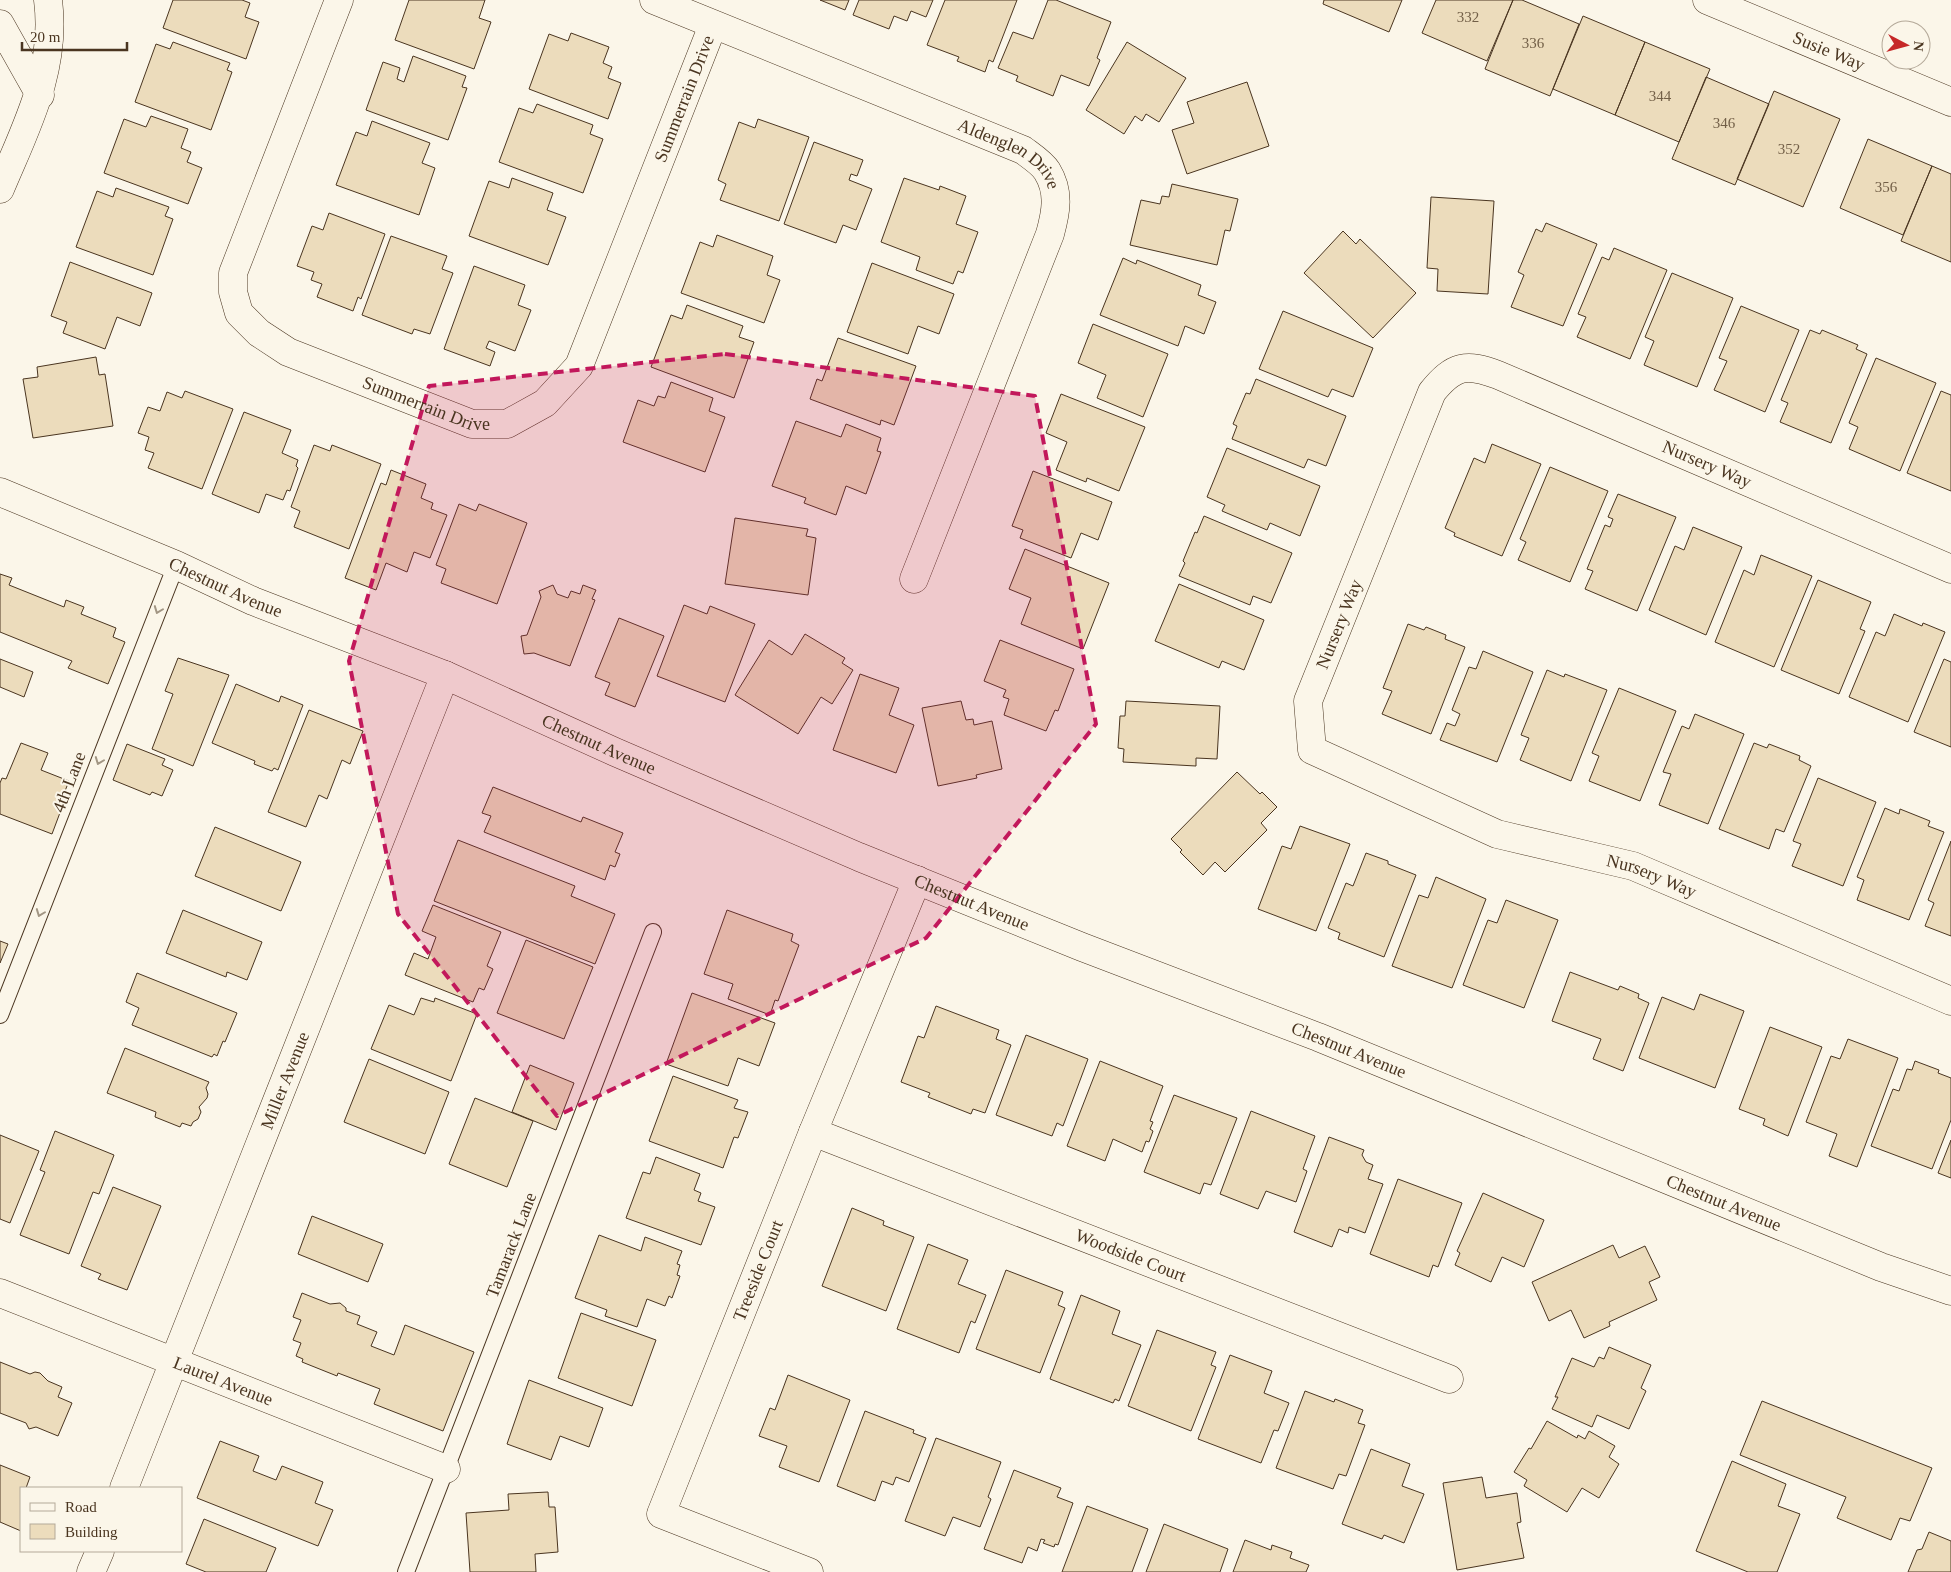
<svg xmlns="http://www.w3.org/2000/svg" width="1951" height="1572" font-family="'Times New Roman',serif">
	<style>
		.building { fill: #ecdcbc; stroke: #4a3520 }
		.lines { fill: none; stroke-linecap: round; stroke-linejoin: round }
		.service-casing { stroke: #4a3520; stroke-width: 18 }
		.minor-casing { stroke: #4a3520; stroke-width: 29 }
		.secondary-casing { stroke: #4a3520; stroke-width: 29 }
		.service { stroke: #fbf6e9; stroke-width: 16 }
		.minor { stroke: #fbf6e9; stroke-width: 28 }
		.secondary { stroke: #fbf6e9; stroke-width: 28 }
		.oneway { stroke: #a29684 }
		.marked { fill: #c2185b; fill-opacity: 0.2; stroke: #c2185b; stroke-width: 4; stroke-dasharray: 10 6; stroke-linejoin: round }
		.labels { text-anchor: middle; stroke-width: 4; stroke-linejoin: round; paint-order: stroke }
		.number-label { font-size: 15px; fill: #725f47 }
		.street-label { font-size: 18px; fill: #4a3520; stroke: #fbf6e9 }
	</style>
	<rect width="100%" height="100%" fill="#fbf6e9"/>
	<path class="building" d="M173 0H242L250 3 245 17 259 22 246 59 163 28Z
		M409 0H485L479 18 491 22 474 69 395 40Z
		M820 0H849L845 10Z
		M859 0H933L926 17 911 11 907 21 894 16 889 29 853 15Z
		M945 0H1017L993 62 989 60 985 72 957 61 959 57 927 45Z
		M1048 0H1056L1111 22 1097 58 1100 60 1089 86 1061 75 1053 96 1016 81 1018 76 998 68 1013 32 1033 39Z
		M1324 0H1402L1389 32 1323 4Z
		M1436 0H1513L1487 61 1422 33Z
		M1513 0H1522L1579 24 1550 96 1485 69Z
		M1583 16 1645 42 1615 115 1553 89Z
		M571 33 609 47 603 63 612 67 608 78 621 83 608 119 529 89 549 34 568 41Z
		M173 42 230 63 227 70 232 72 211 130 135 102 156 44 170 49Z
		M1127 42 1186 78 1159 122 1146 114 1142 121 1135 116 1124 134 1086 110Z
		M1645 42 1710 69 1679 142 1615 115Z
		M413 56 466 76 462 87 467 88 448 140 366 110 383 62 400 68 397 79 404 82Z
		M1706 77 1769 104 1735 185 1672 159Z
		M1247 82 1269 146 1187 174 1172 130 1194 123 1187 102Z
		M1774 91 1840 119 1803 207 1737 179Z
		M537 104 593 125 590 134 603 139 583 193 499 162 519 108 533 113Z
		M151 116 188 129 181 148 191 152 187 162 202 168 188 204 104 173 124 119 146 127Z
		M758 119 809 137 779 221 720 200 726 184 718 180 739 122 755 128Z
		M372 121 430 143 422 163 435 168 419 215 336 185 356 132 367 136Z
		M1868 139 1932 166 1903 235 1840 208Z
		M814 142 863 160 857 176 851 174 849 180 872 189 856 230 843 225 836 243 784 224Z
		M1932 166 1951 174V262L1901 241Z
		M512 178 553 193 547 210 566 217 548 265 469 236 489 181 509 188Z
		M904 178 939 190 940 186 966 196 956 224 978 232 963 273 958 271 953 284 916 270 920 257 881 242Z
		M1172 184 1238 199 1230 231 1225 230 1217 265 1130 245 1141 200 1160 204 1162 196 1169 197Z
		M116 188 169 207 165 216 173 219 153 275 76 247 97 191 113 197Z
		M1431 197 1494 201 1488 294 1437 291 1438 269 1427 268Z
		M329 213 385 234 361 299 358 297 353 311 317 297 322 284 311 280 314 272 297 266 312 226 323 230Z
		M1546 223 1597 244 1563 326 1511 307 1524 275 1518 272 1536 229 1542 232Z
		M1343 231 1356 244 1360 239 1416 293 1373 338 1304 273Z
		M717 235 773 256 767 275 780 280 764 323 681 293 700 242 713 247Z
		M391 236 447 256 442 269 453 273 430 334 414 329 412 334 362 315Z
		M1614 248 1667 270 1630 359 1577 337 1586 317 1578 314 1602 257 1609 260Z
		M1123 258 1136 264 1137 260 1201 285 1198 295 1216 302 1204 334 1185 326 1178 346 1100 315Z
		M70 262 152 293 140 326 117 317 105 349 63 333 67 322 51 316Z
		M872 263 954 294 939 334 918 326 908 354 847 332Z
		M474 266 525 285 518 305 531 310 515 351 489 341 486 348 495 352 490 366 444 349Z
		M1672 273 1733 298 1697 387 1644 365 1654 341 1645 337Z
		M687 305 743 326 739 337 754 342 734 398 651 367 671 315 682 319Z
		M1741 306 1799 330 1765 412 1714 390 1727 361 1719 358Z
		M1283 311 1373 348 1353 397 1332 389 1328 397 1259 369Z
		M1093 324 1168 354 1143 417 1097 398 1106 375 1078 363Z
		M1810 330 1820 334 1822 330 1858 345 1856 349 1867 354 1831 443 1780 422 1788 403 1781 400Z
		M838 338 916 366 894 425 881 420 880 425 810 399 817 379 822 381Z
		M96 357 99 375 105 374 113 426 33 438 23 379 38 377 37 367Z
		M1876 358 1936 383 1900 471 1849 449 1858 427 1849 423Z
		M1256 379 1346 416 1326 466 1308 459 1304 468 1232 439 1237 426 1233 424 1246 393 1250 394Z
		M671 382 713 398 709 411 725 417 705 472 623 442 638 400 654 406 658 396 665 398Z
		M185 391 233 409 202 489 148 468 154 453 145 450 149 437 138 433 148 407 160 411 167 392 182 398Z
		M1941 391 1951 395V491L1907 473Z
		M1061 394 1145 427 1119 491 1087 478 1086 482 1056 470 1067 442 1046 433Z
		M244 412 291 430 282 453 298 460 296 466 298 468 290 491 287 490 283 500 266 494 259 513 212 494Z
		M796 421 841 437 846 424 881 438 877 451 881 452 866 494 846 486 836 515 804 503 806 498 772 486Z
		M1492 444 1541 464 1502 556 1454 536 1455 533 1445 528 1474 458 1485 463Z
		M314 445 330 451 332 445 381 464 349 549 294 527 300 511 291 507Z
		M1227 448 1320 486 1300 536 1270 523 1267 530 1222 511 1225 505 1207 497Z
		M1550 467 1608 491 1570 582 1518 560 1526 542 1520 539Z
		M391 470 426 484 421 498 433 503 431 509 447 515 430 558 414 552 407 572 386 563 376 590 345 578 381 483 386 485Z
		M1033 471 1112 502 1098 540 1081 533 1071 558 1020 538 1023 530 1012 526Z
		M1618 494 1676 517 1637 611 1585 589 1593 571 1587 569 1605 525 1610 527 1613 519 1608 517Z
		M459 504 476 511 479 504 527 523 497 604 441 583 446 569 436 565Z
		M1204 516 1292 553 1271 603 1253 596 1250 605 1179 576 1185 563 1183 561 1195 532 1197 533Z
		M735 518 808 529 806 536 816 538 808 595 725 584Z
		M1693 527 1742 547 1706 635 1649 610 1675 546 1684 550Z
		M1025 549 1109 583 1083 649 1021 624 1031 598 1009 589Z
		M1761 555 1812 576 1774 667 1715 642 1744 570 1754 575Z
		M0 574 12 578 9 585 64 607 66 600 84 607 81 614 116 628 113 637 125 642 108 684 68 668 72 661 0 632Z
		M1818 580 1871 602 1860 629 1865 631 1839 694 1781 670Z
		M1179 584 1264 620 1244 670 1222 661 1219 668 1155 641Z
		M553 585 557 594 568 598 571 591 580 594 583 585 596 590 592 599 595 600 570 666 534 653 524 654 521 636 527 635 541 597 539 591Z
		M684 605 707 614 710 606 755 624 725 702 657 676Z
		M1894 614 1922 626 1923 623 1945 632 1908 722 1849 697 1876 632 1885 636Z
		M619 618 664 636 635 707 605 695 610 683 595 677Z
		M1408 624 1424 630 1426 627 1446 635 1445 639 1465 647 1431 734 1382 714 1392 691 1383 688Z
		M805 634 845 658 842 663 853 670 832 704 821 697 798 734 735 695 769 640 792 655Z
		M1000 640 1074 669 1058 711 1055 710 1046 731 1004 715 1009 699 1003 697 1006 690 984 681Z
		M1483 651 1533 672 1497 762 1440 740 1447 723 1455 726 1460 714 1452 710 1469 667 1476 669Z
		M178 658 229 675 193 766 152 749 173 694 165 691Z
		M0 659 33 672 24 697 0 687Z
		M1944 659 1951 662V747L1914 732Z
		M1547 670 1564 677 1565 674 1607 690 1571 781 1520 760 1529 738 1521 735Z
		M860 674 899 688 889 715 914 725 896 773 833 750Z
		M236 684 279 702 281 696 303 705 278 770 274 768 272 771 254 764 255 761 212 743Z
		M1619 688 1676 711 1640 801 1589 781 1599 756 1592 753Z
		M961 701 966 720 973 719 974 725 992 721 1002 769 976 775 977 778 938 786 922 708Z
		M1126 701 1220 706 1217 759 1196 758V766L1123 762 1124 749 1118 748 1120 716H1125Z
		M309 710 363 731 350 764 342 760 327 799 319 795 306 827 268 812Z
		M1695 714 1744 734 1708 824 1659 805 1671 774 1663 772 1682 726 1689 729Z
		M21 743 48 753 41 770 69 781 61 801 64 802 52 834 0 814V783L2 778 6 779Z
		M1754 743 1767 748 1769 744 1800 756 1799 760 1811 766 1784 832 1776 829 1769 849 1719 829Z
		M127 744 165 759 162 765 173 770 162 796 152 792 150 795 113 780Z
		M1237 772 1260 794 1262 792 1277 807 1261 823 1267 830 1225 872 1215 862 1203 875 1180 852 1182 850 1171 839Z
		M1818 778 1876 802 1843 886 1792 866 1801 844 1793 841Z
		M493 787 581 822 583 817 623 833 615 852 620 854 615 867 610 865 605 880 484 832 491 816 482 813Z
		M1885 808 1899 814 1900 809 1930 821 1928 826 1944 832 1909 920 1857 900 1864 880 1857 877Z
		M1300 826 1350 844 1316 931 1258 909 1282 846 1291 849Z
		M215 827 301 862 281 911 195 876Z
		M458 840 575 886 571 896 615 914 595 964 434 901Z
		M1951 841V936L1925 926 1934 903 1928 900Z
		M1366 853 1388 861V864L1416 875 1384 957 1338 939 1340 933 1328 928 1346 883 1353 886Z
		M1436 877 1486 899 1452 988 1392 966 1419 895 1428 898Z
		M1506 900 1558 920 1524 1008 1463 985 1488 920 1497 923Z
		M433 905 501 932 487 966 493 969 484 990 479 988 473 1002 405 975 414 953 428 959 436 937 422 931Z
		M183 910 262 942 247 980 227 972 226 977 166 953Z
		M727 910 793 934 791 941 799 945 778 1001 775 1000 770 1015 728 999 733 984 704 974Z
		M526 940 593 967 564 1039 497 1013Z
		M0 941 8 944 0 963Z
		M1570 972 1618 990 1620 986 1639 994 1638 998 1649 1003 1623 1071 1593 1059 1601 1039 1552 1021Z
		M137 973 237 1013 225 1042 223 1041 217 1056 214 1054 212 1057 132 1025 139 1008 126 1002Z
		M692 993 775 1023 759 1066 738 1058 728 1086 666 1064Z
		M1700 994 1744 1011 1715 1088 1639 1058 1662 997 1694 1010Z
		M421 998 434 1002 435 998 477 1014 451 1081 371 1049 389 1005 414 1015Z
		M936 1006 999 1030 996 1039 1011 1045 985 1113 973 1109 971 1114 928 1097 930 1093 901 1082 918 1036 924 1038Z
		M1770 1027 1822 1047 1788 1136 1763 1125 1765 1119 1739 1109Z
		M1026 1035 1088 1059 1063 1126 1057 1123 1052 1136 996 1115Z
		M1848 1039 1898 1058 1857 1167 1829 1156 1837 1134 1806 1122 1831 1056 1840 1059Z
		M125 1048 209 1082 206 1088 208 1094 207 1098 199 1107 201 1112 198 1119 193 1122 191 1126 182 1123 180 1127 155 1117 156 1112 107 1093Z
		M369 1059 449 1092 425 1154 344 1122Z
		M1100 1061 1163 1086 1150 1121 1153 1122 1150 1129 1153 1131 1149 1142 1146 1141 1142 1152 1113 1139 1105 1161 1067 1146Z
		M1915 1061 1939 1070 1938 1073 1951 1078V1120L1932 1169 1871 1146 1893 1089 1899 1091 1907 1069 1912 1070Z
		M530 1065 574 1083 556 1130 512 1112Z
		M673 1076 738 1100 734 1108 748 1112 738 1138 734 1137 723 1168 649 1141Z
		M1174 1095 1237 1118 1211 1185 1204 1183 1200 1194 1144 1172Z
		M475 1098 533 1121 507 1187 449 1164Z
		M1251 1111 1315 1136 1303 1169 1307 1171 1296 1202 1266 1191 1258 1209 1220 1194Z
		M55 1131 114 1155 99 1194 93 1192 69 1254 20 1235 45 1172 40 1170Z
		M0 1135 39 1151 10 1223 0 1219Z
		M1329 1137 1364 1150 1362 1155 1366 1162 1373 1165 1368 1179 1383 1184 1365 1233 1349 1227 1348 1233 1339 1229 1332 1247 1294 1232Z
		M1951 1140V1178L1938 1173Z
		M656 1157 700 1174 694 1190 701 1193 698 1201 715 1207 701 1245 626 1218 643 1172 650 1174Z
		M1398 1179 1462 1203 1438 1267 1433 1265 1429 1277 1370 1254Z
		M113 1187 161 1206 127 1290 98 1279 101 1274 81 1266Z
		M1483 1193 1544 1220 1524 1267 1502 1257 1491 1282 1455 1265 1460 1253 1457 1251Z
		M852 1208 884 1221 883 1225 914 1237 886 1311 822 1286Z
		M312 1216 383 1244 368 1282 298 1254Z
		M599 1235 641 1251 645 1237 682 1251 677 1264 680 1265 677 1275 680 1276 672 1298 669 1296 665 1306 647 1299 637 1327 605 1316 607 1310 575 1298Z
		M928 1244 968 1260 958 1284 986 1295 975 1323 971 1321 959 1353 897 1329Z
		M1613 1245 1619 1258 1645 1246 1660 1277 1649 1282 1657 1300 1609 1322 1610 1326 1584 1338 1571 1310 1549 1321 1532 1282Z
		M1006 1270 1063 1292 1058 1305 1065 1308 1040 1373 976 1349Z
		M302 1293 330 1304 340 1303 346 1308V1311L360 1316 357 1324 377 1332 371 1346 394 1355 405 1325 474 1352 443 1431 374 1404 380 1389 338 1373 337 1376 302 1362 303 1359 296 1356 301 1343 293 1340 301 1320 293 1317Z
		M1081 1295 1120 1311 1112 1334 1141 1345 1119 1401 1115 1399 1113 1403 1050 1379Z
		M581 1313 656 1340 632 1406 558 1378Z
		M1157 1330 1216 1352 1211 1365 1216 1367 1191 1431 1128 1406Z
		M1609 1347 1651 1365 1641 1388 1646 1391 1629 1429 1597 1415 1592 1427 1552 1409 1558 1397H1555L1572 1358 1594 1367 1599 1357 1604 1359Z
		M1230 1355 1272 1371 1264 1393 1289 1403 1278 1431 1274 1430 1261 1463 1198 1439Z
		M0 1362 30 1374 35 1372 40 1373 48 1381 62 1387 58 1397 72 1403 58 1436 36 1427 29 1429 26 1423 0 1413Z
		M788 1375 850 1400 819 1482 779 1467 787 1446 759 1436 770 1408 775 1410Z
		M529 1380 603 1408 589 1447 560 1436 551 1460 507 1444Z
		M1305 1391 1334 1402 1335 1399 1363 1410 1358 1423 1365 1425 1346 1476 1339 1474 1333 1489 1276 1468Z
		M1762 1401 1932 1468 1910 1521 1900 1518 1891 1540 1837 1518 1846 1497 1740 1455Z
		M865 1411 914 1430 913 1433 926 1438 909 1482 896 1477 893 1485 882 1481 875 1501 837 1486Z
		M1547 1421 1577 1438 1578 1435 1585 1439 1589 1431 1615 1446 1609 1457 1619 1464 1599 1498 1582 1488 1567 1512 1524 1486 1527 1480 1514 1472 1529 1448 1531 1449Z
		M936 1438 1001 1462 988 1497 991 1499 980 1527 953 1517 945 1536 905 1521Z
		M220 1441 259 1456 253 1471 276 1480 282 1466 323 1482 315 1503 333 1510 318 1546 197 1498Z
		M1371 1449 1410 1464 1402 1486 1424 1494 1404 1543 1384 1535 1382 1539 1342 1524Z
		M1732 1461 1786 1484 1778 1506 1800 1514 1777 1572H1748L1696 1551Z
		M0 1465 30 1477 26 1488H21V1531L0 1522Z
		M1014 1470 1061 1488 1057 1497 1073 1503 1058 1545 1055 1544 1054 1547 1043 1543 1045 1540 1041 1539 1037 1551 1028 1547 1022 1563 984 1549Z
		M1482 1477 1486 1498 1517 1493 1521 1522 1517 1523 1524 1558 1457 1570 1443 1483Z
		M548 1492 549 1507H555L558 1552 535 1554 536 1572H470L466 1513 509 1510 508 1494Z
		M1087 1506 1148 1529 1132 1572H1062Z
		M204 1519 276 1548 266 1572H206L186 1564Z
		M1164 1524 1228 1549 1220 1572H1146Z
		M1929 1532 1951 1541V1572H1908L1917 1550 1922 1549Z
		M1245 1540 1271 1550 1272 1545 1292 1552 1290 1558 1309 1565 1306 1572H1233Z"/>
	<g class="lines">
		<g class="service-casing">
			<path id="service" d="M0 1015 176 565
				M406 1572 653 932"/>
		</g>
		<g class="minor-casing">
			<g id="minor">
				<path id="s1" d="M339 0 233 273V292L239 313 259 333 288 352 472 424H507L545 403 579 366 713 25"/>
				<path id="s2" d="M654 0 1023 150C1031 156 1042 163 1047 171 1060 192 1056 212 1050 234L914 579"/>
				<path id="s3" d="M1707 0 1951 102"/>
				<path d="M0 24 40 95"/>
				<path d="M0 189C26 127 57 70 48 0"/>
				<path id="s4" d="M1951 569 1498 375C1466 363 1454 365 1432 392L1308 701 1312 750 1497 834 1633 866 1951 1001"/>
				<path id="s5" d="M813 1132 1449 1379"/>
				<path id="s6" d="M0 1293 446 1469"/>
				<path id="s7" d="M124 1488 445 675"/>
				<path d="M91 1572 100 1551"/>
				<path id="s8" d="M809 1572 661 1514 813 1132 917 880"/>
			</g>
		</g>
		<g class="secondary-casing">
			<g id="secondary">
				<path id="s9" d="M0 492 176 565 253 601 445 675 615 752 859 857 1082 947 1318 1037 1881 1267 1951 1291"/>
			</g>
		</g>
		<use href="#service" class="service"/>
		<use href="#minor" class="minor"/>
		<use href="#secondary" class="secondary"/>
	</g>
	<defs><path id="oneway-chevron" d="M-2-3.5L2.5 0L-2 3.5" fill="none" stroke-width="1.6" stroke-linecap="round" stroke-linejoin="round" transform="scale(1.25)"/></defs>
	<g class="oneway">
		<use href="#oneway-chevron" transform="translate(158 610) rotate(111)"/>
		<use href="#oneway-chevron" transform="translate(99 761) rotate(111)"/>
		<use href="#oneway-chevron" transform="translate(40 913) rotate(111)"/>
	</g>
	<path class="marked" d="M725 354 1035 396 1096 724 926 938 557 1116 398 914 349 661 429 386Z"/>
	<g class="labels">
		<g class="number-label">
			<text x="1468" y="22">332</text>
			<text x="1533" y="48">336</text>
			<text x="1660" y="101">344</text>
			<text x="1724" y="128">346</text>
			<text x="1789" y="154">352</text>
			<text x="1886" y="192">356</text>
		</g>
		<g class="street-label">
			<text dy="6" stroke="none"><textPath href="#s3" startOffset="132">Susie Way</textPath></text>
			<text dy="6" stroke="none"><textPath href="#s1" startOffset="1010">Summerrain Drive</textPath></text>
			<text dy="6" stroke="none"><textPath href="#s2" startOffset="389">Aldenglen Drive</textPath></text>
			<text dy="6" stroke="none"><textPath href="#s1" startOffset="545">Summerrain Drive</textPath></text>
			<text transform="translate(1707 464) rotate(23)" y="6">Nursery Way</text>
			<text dy="6" stroke="none"><textPath href="#s9" startOffset="245">Chestnut Avenue</textPath></text>
			<text transform="translate(1339 624) rotate(-68)" y="6">Nursery Way</text>
			<text dy="6" stroke="none"><textPath href="#s9" startOffset="650">Chestnut Avenue</textPath></text>
			<text transform="translate(69 782) rotate(-69)" y="6">4th Lane</text>
			<text dy="6" stroke="none"><textPath href="#s4" startOffset="1314">Nursery Way</textPath></text>
			<text dy="6" stroke="none"><textPath href="#s9" startOffset="1055">Chestnut Avenue</textPath></text>
			<text dy="6" stroke="none"><textPath href="#s9" startOffset="1460">Chestnut Avenue</textPath></text>
			<text dy="6" stroke="none"><textPath href="#s7" startOffset="438">Miller Avenue</textPath></text>
			<text dy="6" stroke="none"><textPath href="#s9" startOffset="1865">Chestnut Avenue</textPath></text>
			<text transform="translate(511 1245) rotate(-69)" y="6">Tamarack Lane</text>
			<text dy="6" stroke="none"><textPath href="#s5" startOffset="341">Woodside Court</textPath></text>
			<text dy="6" stroke="none"><textPath href="#s8" startOffset="421">Treeside Court</textPath></text>
			<text dy="6" stroke="none"><textPath href="#s6" startOffset="240">Laurel Avenue</textPath></text>
		</g>
	</g>
	<rect x="20" y="1487" width="162" height="65" fill="#fbf6e9" stroke="#b4a999"/>
	<rect x="30" y="1503" width="25" height="8" fill="#fbf6e9" stroke="#b4a999"/>
	<text x="65" y="1512" font-size="15" fill="#4a3520">Road</text>
	<rect x="30" y="1524" width="25" height="15" fill="#ecdcbc" stroke="#b4a999"/>
	<text x="65" y="1537" font-size="15" fill="#4a3520">Building</text>
	<g transform="translate(1906 45) rotate(96)"><circle r="24" fill="#fbf6e9" stroke="#b4a999"/>
	<path d="M0-4L9 19L0 12L-9 19Z" fill="#c62828"/>
	<text y="-8" font-size="14" font-weight="bold" text-anchor="middle" fill="#4a3520">N</text>
	</g>
	<path d="M22 42v8h105v-8" fill="none" stroke="#4a3520" stroke-width="2.5"/>
	<text x="30" y="42" font-size="15" fill="#4a3520" stroke="#fbf6e9" stroke-width="4" paint-order="stroke">20 m</text>
</svg>
